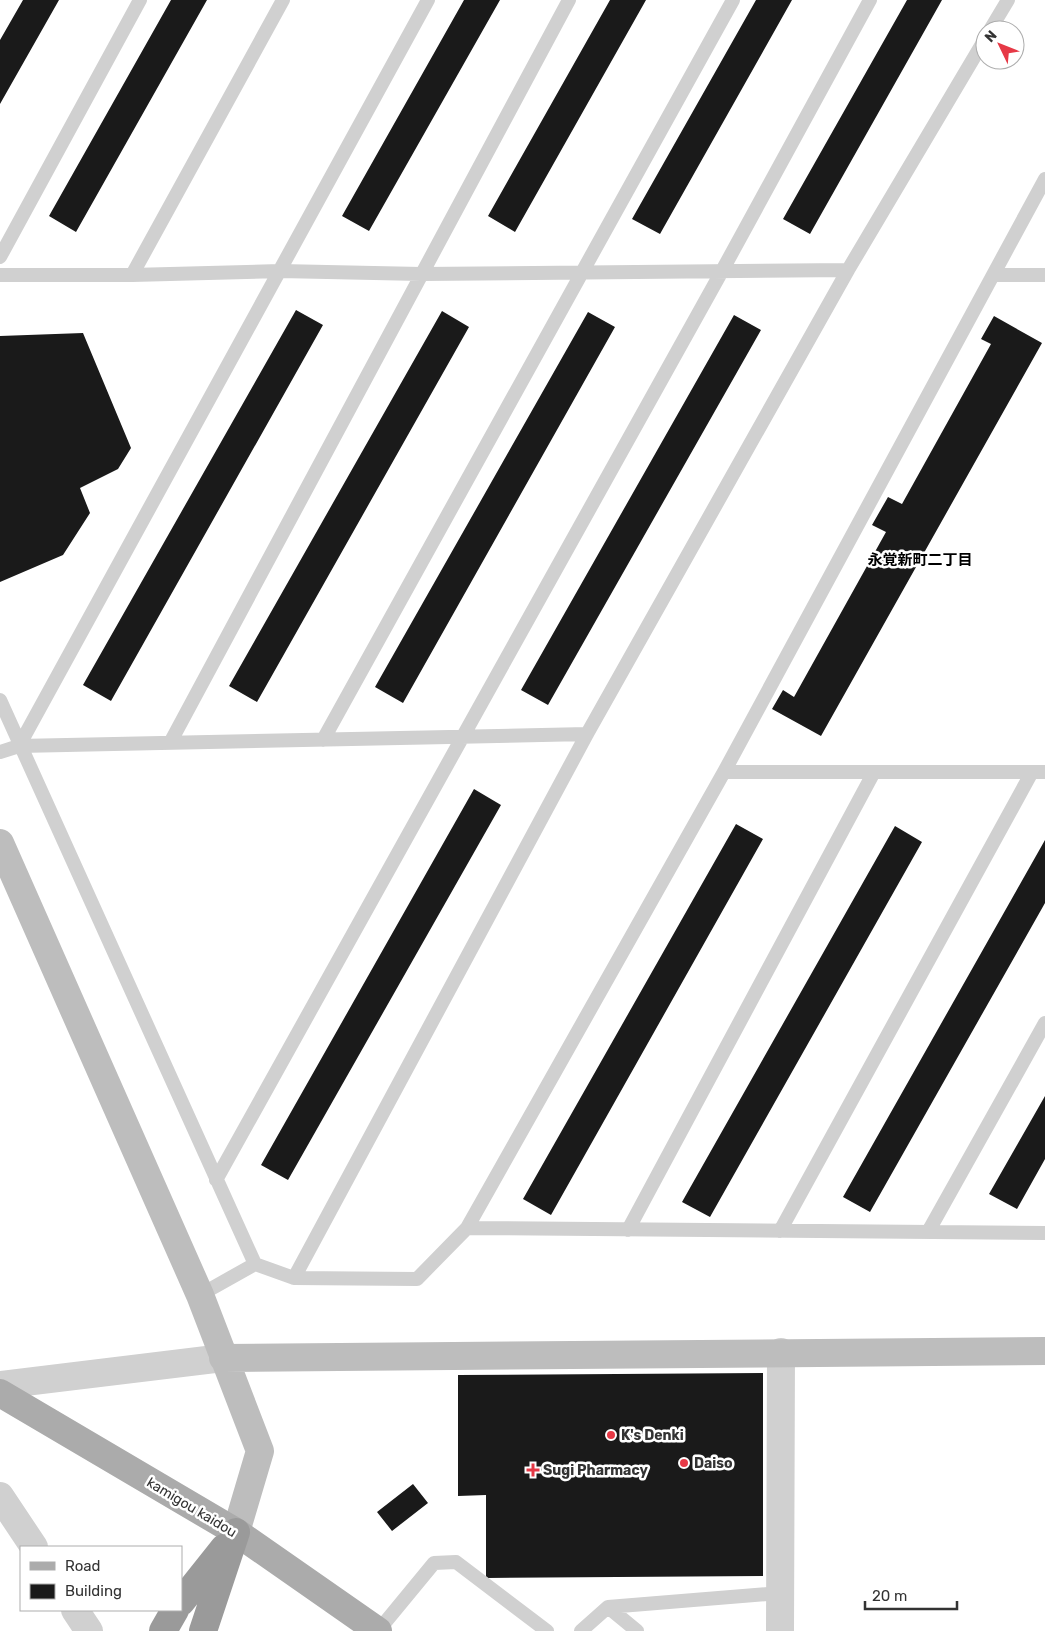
<svg xmlns="http://www.w3.org/2000/svg" width="1045" height="1631" font-family="Rubik,'Noto Sans JP',sans-serif">
	<style>
		.building { fill: #1a1a1a }
		.lines { fill: none; stroke-linecap: round; stroke-linejoin: round }
		.lane { stroke: #d0d0d0; stroke-width: 14 }
		.street { stroke: #d0d0d0; stroke-width: 28 }
		.secondary { stroke: #bdbdbd; stroke-width: 28 }
		.primary { stroke: #ababab; stroke-width: 28 }
		.highway { stroke: #9a9a9a; stroke-width: 28 }
		.poi-dot { fill: #e63946; stroke: #fff; stroke-width: 2 }
		.labels { text-anchor: middle; stroke-width: 5; stroke-linejoin: round; paint-order: stroke }
		.poi-label { font-size: 14px; font-weight: bold; fill: #333; stroke: #fff; text-anchor: start }
		.street-label { font-size: 14px; fill: #333; stroke: #fff }
		.neighbourhood-label { font-size: 15px; font-weight: bold; fill: #000; stroke: #fff }
	</style>
	<rect width="100%" height="100%" fill="#fff"/>
	<path class="building" d="M23 0H59L0 104V40Z
		M171 0H207L76 232 49 216Z
		M464 0H500L369 231 342 216Z
		M610 0H646L515 232 488 216Z
		M756 0H792L660 234 632 219Z
		M907 0H942L810 234 783 219Z
		M296 310 323 325 111 701 83 685Z
		M442 311 469 327 257 702 229 686Z
		M588 312 615 327 403 703 375 687Z
		M734 315 761 330 548 705 521 690Z
		M994 316 1042 343 821 736 772 709 783 690 794 697 886 532 872 525 888 497 902 504 991 344 981 339Z
		M83 333 131 448 118 469 80 488 90 513 63 555 0 582V336Z
		M474 789 501 805 288 1180 261 1165Z
		M736 824 763 839 551 1215 523 1199Z
		M895 826 922 842 710 1217 682 1202Z
		M1045 840V903L870 1212 843 1197Z
		M1045 1096V1159L1017 1209 989 1194Z
		M763 1373V1576L486 1578V1495L458 1496V1375Z
		M413 1484 428 1503 392 1531 377 1512Z"/>
	<g class="lines">
		<path class="lane" d="M990 30 1008 0
			M0 257 140 0
			M0 275H132L280 271 421 274 848 270
			M132 275 283 0
			M993 275H1045
			M0 700 255 1264 294 1278 587 734 848 270 985 39
			M323 740 733 0
			M170 743 569 0
			M19 746 428 0
			M0 752 19 746 587 734
			M724 772H1045
			M216 1180 722 271 870 0
			M467 1228 1045 1233
			M628 1230 874 772
			M780 1231 1032 772
			M928 1232 1045 1023
			M294 1278 417 1279 467 1228 724 772 1045 179
			M200 1295 255 1264
			M608 1607 780 1593
			M378 1631 434 1563 456 1562 547 1631
			M581 1631 608 1607 637 1631"/>
		<path class="street" d="M0 1385 223 1358
			M0 1496 34 1547
			M75 1610 89 1631
			M780 1631 781 1352"/>
		<path class="secondary" d="M0 843 200 1295 260 1451 236 1532
			M223 1358 1045 1351"/>
		<path class="primary" d="M0 1393 236 1532 378 1631"/>
		<path class="highway" d="M181 1602 224 1548
			M163 1631 175 1610
			M203 1631 236 1532"/>
	</g>
	<g class="poi-dot">
		<circle cx="611" cy="1435" r="5"/>
		<circle cx="684" cy="1463" r="5"/>
		<path d="M530.5 1462.5h5v5h5v5h-5v5h-5v-5h-5v-5h5z"/>
	</g>
	<g class="labels">
		<g class="poi-label">
			<text x="621" y="1440">K's Denki</text>
			<text x="694" y="1468">Daiso</text>
			<text x="543" y="1475">Sugi Pharmacy</text>
		</g>
		<g class="street-label">
			<text transform="translate(192 1507) rotate(31)" y="5">kamigou kaidou</text>
		</g>
		<g class="neighbourhood-label">
			<text x="920" y="565">永覚新町二丁目</text>
		</g>
	</g>
	<rect x="20" y="1546" width="162" height="65" fill="#ffffff" stroke="#adadad"/>
	<rect x="30" y="1562" width="25" height="8" fill="#ababab" stroke="#adadad"/>
	<text x="65" y="1571" font-size="15" fill="#333333">Road</text>
	<rect x="30" y="1584" width="25" height="15" fill="#1a1a1a" stroke="#adadad"/>
	<text x="65" y="1596" font-size="15" fill="#333333">Building</text>
	<g transform="translate(1000 45) rotate(313)"><circle r="24" fill="#ffffff" stroke="#adadad"/>
	<path d="M0-4L9 19L0 12L-9 19Z" fill="#e63946"/>
	<text y="-8" font-size="14" font-weight="bold" text-anchor="middle" fill="#333333">N</text>
	</g>
	<path d="M865 1601v8h92v-8" fill="none" stroke="#333333" stroke-width="2.5"/>
	<text x="872" y="1601" font-size="15" fill="#333333" stroke="#ffffff" stroke-width="4" paint-order="stroke">20 m</text>
</svg>
